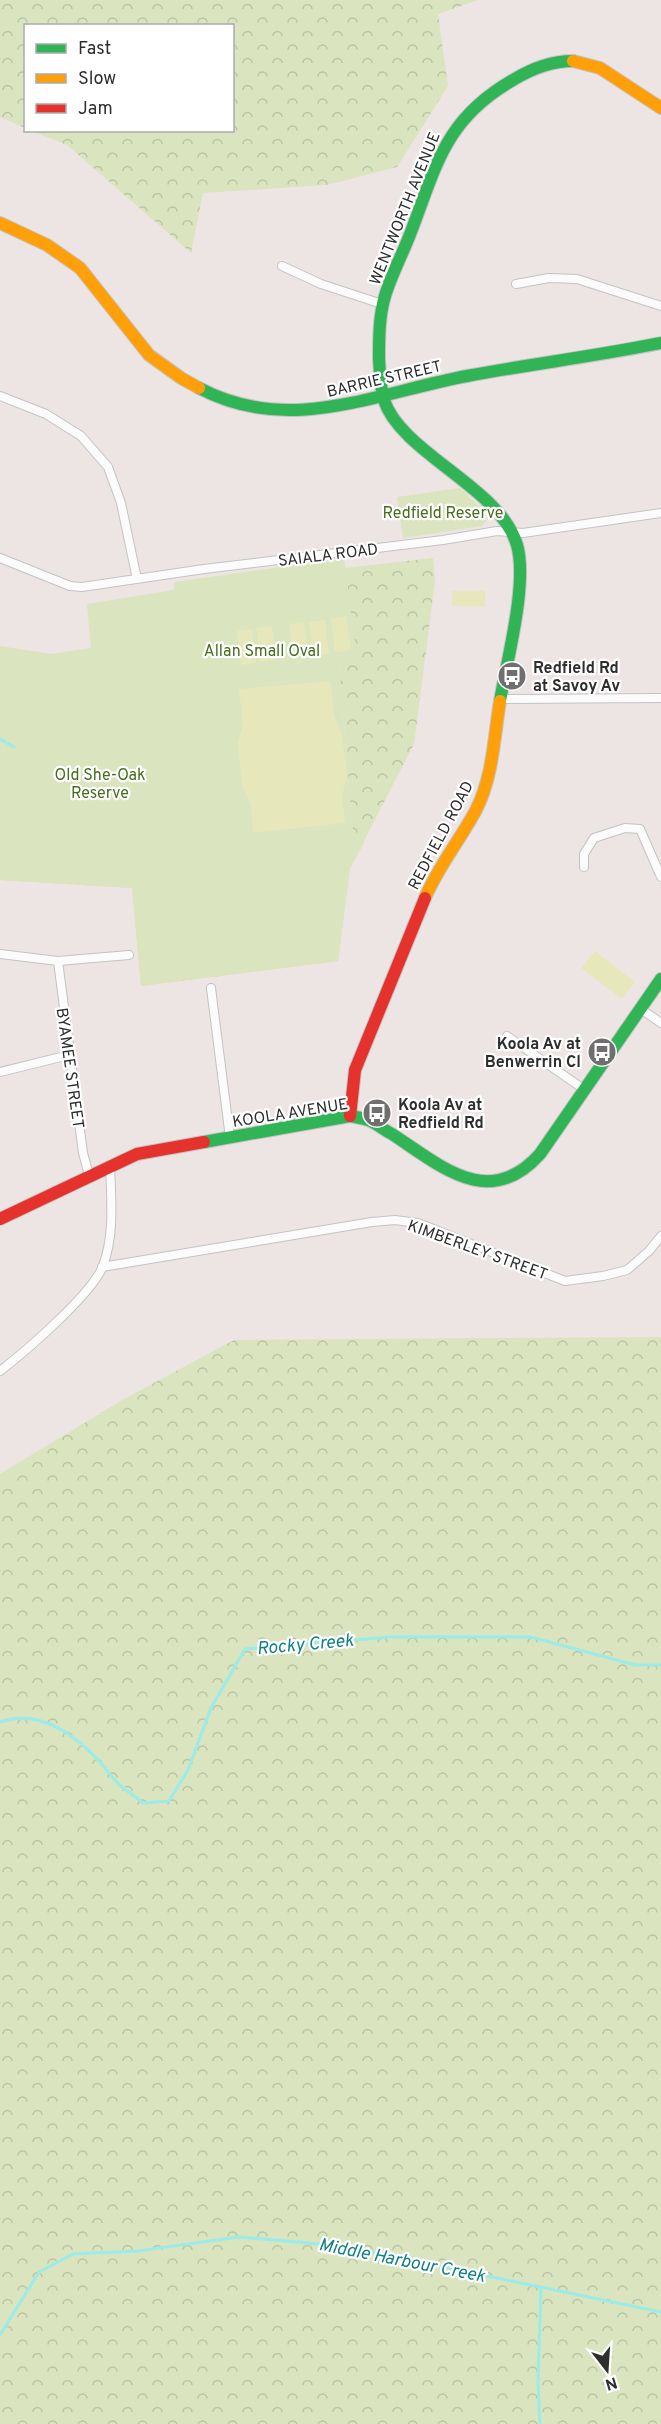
<svg xmlns="http://www.w3.org/2000/svg" width="661" height="2424" font-family="Overpass,sans-serif">
	<style>
		.forest { fill: url(#forest-crowns) }
		.park { fill: #dae4be }
		.pitch { fill: #e6e8bb }
		.lines { fill: none; stroke-linecap: round; stroke-linejoin: round }
		.stream { stroke: #99ece9; stroke-width: 3 }
		.street-casing { stroke: #c4c3c3; stroke-width: 10 }
		.fast-casing { stroke: #c4c3c3; stroke-width: 14 }
		.slow-casing { stroke: #c4c3c3; stroke-width: 14 }
		.jam-casing { stroke: #c4c3c3; stroke-width: 14 }
		.street { stroke: #fcfbfb; stroke-width: 8 }
		.fast { stroke: #30b455; stroke-width: 12 }
		.slow { stroke: #ff9f0a; stroke-width: 12 }
		.jam { stroke: #e5322d; stroke-width: 12 }
		.labels { text-anchor: middle; stroke-width: 4.5; stroke-linejoin: round; paint-order: stroke }
		.street-label { font-size: 16px; fill: #2e2e2e; stroke: #fff }
		.park-label { font-size: 16px; fill: #456d1b; stroke: #fff }
		.poi-label { font-size: 16px; font-weight: bold; fill: #2e2e2e; stroke: #fff; text-anchor: start }
		.water-label { font-size: 18px; font-style: italic; fill: #0f7f84; stroke: #fff }
	</style>
	<defs>
		<pattern id="forest-crowns" width="20" height="18" patternUnits="userSpaceOnUse" patternTransform="scale(1.5)"><rect width="20" height="18" fill="#dae4be"/><path d="M2 6a3 3 0 1 1 6 0M12 15a3 3 0 1 1 6 0" fill="none" stroke="#bbc4a4"/></pattern>
	</defs>
	<rect width="100%" height="100%" fill="#ece5e4"/>
	<path class="forest" d="M0 0H478L438 14 448 86 397 167 327 185 203 193 191 253 67 145 32 131 232 130V26H26L25 128 0 117Z
		M433 558 435 581 414 744 350 868 338 961 141 986 132 888 0 880V660L353 835 339 662 357 659 345 568Z
		M661 1337V2424H0V1474L124 1399 234 1340Z"/>
	<path class="park" d="M460 488 486 513V521L482 526 403 538 397 497Z
		M344 558 357 659 339 662 353 835 364 843 350 868 338 961 141 986 132 888 0 880V646L51 654 91 648 87 604 174 590V582Z"/>
	<path class="pitch" d="M452 591H485V607L452 606Z
		M346 616 351 650 335 652 331 618Z
		M325 620 329 654 313 655 309 622Z
		M304 622 309 656 293 658 289 624Z
		M272 626 276 660 260 662 256 628Z
		M252 629 256 663 241 665 237 631Z
		M331 681 334 716 341 731 345 756 347 777 342 795 345 823 253 833 251 804 243 788 240 767 238 742 243 724 239 689Z
		M595 951 635 982 622 999 581 968Z"/>
	<g class="lines">
		<path class="stream" d="M0 739 14 747
			M0 1722C39 1708 74 1734 100 1762 107 1770 113 1779 121 1786 128 1792 136 1797 143 1803L169 1801 188 1770 211 1708 245 1649 391 1637H531L635 1665H661
			M0 2335 39 2272 73 2254 138 2251 239 2237 343 2246 661 2312
			M540 2424 538 2382 541 2287"/>
		<g class="street-casing">
			<path id="street" d="M282 266 321 284 382 304
				M516 284 549 278 577 279 661 306
				M0 396 46 414 81 436 108 467 121 503 137 579
				M0 558 70 586 82 587 204 569 443 540 497 531 523 533 661 513
				M501 699 661 698
				M584 867V854L594 838 625 828 640 829 661 877
				M0 954 58 961 129 955
				M58 961 83 1153 89 1175
				M211 988 230 1138
				M641 1009 661 1023
				M507 1036 585 1090
				M0 1072 69 1055
				M102 1267 372 1222 395 1220 418 1223 565 1281 603 1276 627 1270 649 1251 661 1236
				M0 1371C26 1351 92 1294 103 1266 115 1233 111 1199 110 1165"/>
		</g>
		<g class="fast-casing">
			<path id="fast" d="M199 388C290 436 375 393 467 376 531 364 597 356 661 343
				M500 701C507 660 528 583 517 545 501 488 401 453 384 400 380 387 380 372 379 359 379 338 379 316 385 296 391 276 401 257 409 237 436 168 443 120 513 80 531 69 552 61 573 61
				M204 1142 350 1116C356 1117 362 1118 368 1120 376 1123 384 1130 392 1134 441 1166 489 1211 540 1154L661 979"/>
		</g>
		<g class="slow-casing">
			<path id="slow" d="M573 61 600 68 661 108
				M0 223 47 245 80 268 149 355 181 378 199 388
				M425 898C438 867 460 840 476 810 493 777 494 737 500 701"/>
		</g>
		<g class="jam-casing">
			<path id="jam" d="M350 1116 355 1070 425 898
				M0 1219 137 1154 204 1142"/>
		</g>
		<use href="#street" class="street"/>
		<use href="#fast" class="fast"/>
		<use href="#slow" class="slow"/>
		<use href="#jam" class="jam"/>
	</g>
	<defs>
		<g id="bus-disc" transform="scale(1.5)"><circle r="9.5" fill="#706e6e" stroke="#fff"/><path d="M-5-6H5V4H4V6H2V4H-2V6H-4V4H-5ZM-3.5-4V0h7V-4ZM-3.5 1.2v1.5H-2V1.2ZM2 1.2v1.5H3.5V1.2Z" fill="#fff"/></g>
	</defs>
	<g fill-rule="evenodd">
		<use href="#bus-disc" x="512" y="676"/>
		<use href="#bus-disc" x="602" y="1052"/>
		<use href="#bus-disc" x="377" y="1113"/>
	</g>
	<g class="labels">
		<g class="street-label">
			<text transform="translate(404 208) rotate(-68)" y="6">WENTWORTH AVENUE</text>
			<text transform="translate(384 378) rotate(-13)" y="6">BARRIE STREET</text>
			<text transform="translate(328 554) rotate(-7)" y="6">SAIALA ROAD</text>
			<text transform="translate(440 835) rotate(-62)" y="6">REDFIELD ROAD</text>
			<text transform="translate(71 1068) rotate(82)" y="6">BYAMEE STREET</text>
			<text transform="translate(290 1112) rotate(-9)" y="6">KOOLA AVENUE</text>
			<text transform="translate(478 1249) rotate(20)" y="6">KIMBERLEY STREET</text>
		</g>
		<g class="park-label">
			<text x="443" y="518">Redfield Reserve</text>
			<text x="262" y="656">Allan Small Oval</text>
			<text x="100" y="780">Old She-Oak<tspan x="100" dy="18">Reserve</tspan></text>
		</g>
		<g class="poi-label">
			<text x="533" y="673">Redfield Rd<tspan x="533" dy="18">at Savoy Av</tspan></text>
			<text x="581" y="1049" text-anchor="end">Koola Av at<tspan x="581" dy="18">Benwerrin Cl</tspan></text>
			<text x="398" y="1110">Koola Av at<tspan x="398" dy="18">Redfield Rd</tspan></text>
		</g>
		<g class="water-label">
			<text transform="translate(305 1644) rotate(-5)" y="6">Rocky Creek</text>
			<text transform="translate(402 2260) rotate(11)" y="6">Middle Harbour Creek</text>
		</g>
	</g>
	<rect x="24" y="24" width="210" height="108" fill="#ffffff" stroke="#ababab" stroke-width="1.5"/>
	<rect x="36" y="44" width="30" height="9" fill="#30b455" stroke="#ababab" stroke-width="1.5"/>
	<text x="78" y="54" font-size="18" fill="#2e2e2e">Fast</text>
	<rect x="36" y="74" width="30" height="9" fill="#ff9f0a" stroke="#ababab" stroke-width="1.5"/>
	<text x="78" y="84" font-size="18" fill="#2e2e2e">Slow</text>
	<rect x="36" y="104" width="30" height="9" fill="#e5322d" stroke="#ababab" stroke-width="1.5"/>
	<text x="78" y="114" font-size="18" fill="#2e2e2e">Jam</text>
	<g transform="translate(607 2370) rotate(163)" stroke="#ffffff" stroke-width="4.5" paint-order="stroke">
	<path d="M0-4.5L10 22L0 15L-10 22Z" fill="#2e2e2e"/>
	<text y="-9" font-size="16" font-weight="bold" text-anchor="middle" fill="#2e2e2e">N</text>
	</g>
</svg>
